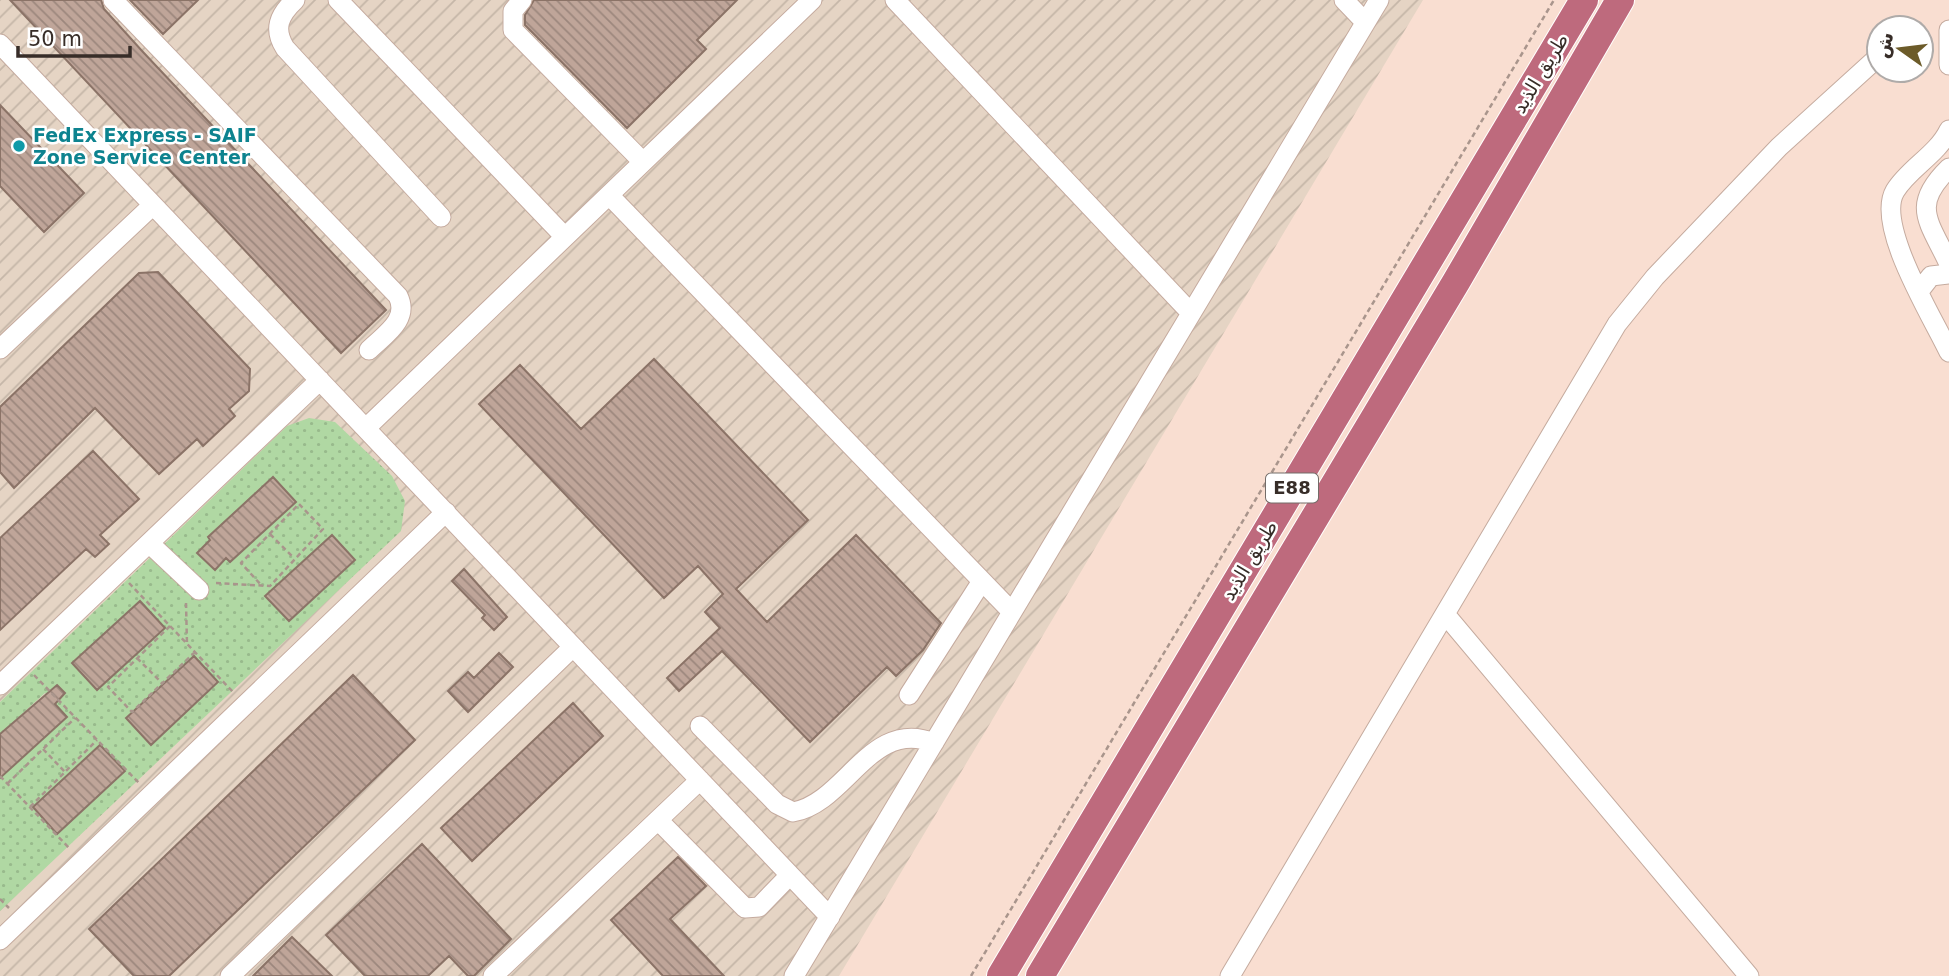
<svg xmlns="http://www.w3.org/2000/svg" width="1949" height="976" font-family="'DejaVu Sans',Vazirmatn,sans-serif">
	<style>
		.industrial { fill: url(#industrial-furrows) }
		.grass { fill: url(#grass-dots); fill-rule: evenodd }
		.building { fill: url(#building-back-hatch); stroke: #8b7367; stroke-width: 2 }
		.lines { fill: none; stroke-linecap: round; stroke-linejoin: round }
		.minor-casing { stroke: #c5ab9f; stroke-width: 21 }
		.highway-casing { stroke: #fff; stroke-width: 30 }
		.path { stroke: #a9958c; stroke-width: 2.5; stroke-dasharray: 5 3.5; stroke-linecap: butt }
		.minor { stroke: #fff; stroke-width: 19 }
		.highway { stroke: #be6a7d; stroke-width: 28 }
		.culture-dot { fill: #0f9aa8; stroke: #fff; stroke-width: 2.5 }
		.labels { text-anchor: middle; stroke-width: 5; stroke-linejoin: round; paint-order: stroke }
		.shield { fill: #fff; stroke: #736c68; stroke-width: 2 }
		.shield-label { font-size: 18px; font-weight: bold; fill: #372d28 }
		.street-label { font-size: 19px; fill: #372d28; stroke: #fff }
		.culture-label { font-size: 19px; font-weight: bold; fill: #0d838f; stroke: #fff; text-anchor: start }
	</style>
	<defs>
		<pattern id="industrial-furrows" width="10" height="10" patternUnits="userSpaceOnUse" patternTransform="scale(1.75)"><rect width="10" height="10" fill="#e5d4c4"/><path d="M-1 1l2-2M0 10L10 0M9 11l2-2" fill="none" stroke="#c5b6a8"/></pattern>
		<pattern id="grass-dots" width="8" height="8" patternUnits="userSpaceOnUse" patternTransform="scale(1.75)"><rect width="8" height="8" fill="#b0d8a3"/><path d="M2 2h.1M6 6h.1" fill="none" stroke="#98ba8c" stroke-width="1.8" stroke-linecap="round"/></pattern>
		<pattern id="building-back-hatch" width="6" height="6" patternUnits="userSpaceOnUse" patternTransform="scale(1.75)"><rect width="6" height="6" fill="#bfa599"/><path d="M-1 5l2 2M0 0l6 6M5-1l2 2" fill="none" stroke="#9c877d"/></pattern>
	</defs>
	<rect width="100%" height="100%" fill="#f9ded1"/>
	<path class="industrial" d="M0 0H1423L839 976H0Z"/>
	<path class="grass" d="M309 418 335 422 392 476 405 501 401 531 0 911V774L2 776 66 716 45 693 0 734V702L287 426ZM273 477 296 502 230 562 208 538ZM331 536 354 561 288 621 266 596ZM140 601 165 628 97 690 72 663ZM194 656 218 683 150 744 127 717ZM100 745 124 771 33 807V806Z"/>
	<path class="building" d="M10 0H101L104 9 143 52 386 310 341 353Z
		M130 0H198L163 34Z
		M534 0H737L697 40 706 49 627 128 525 25V15Z
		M0 105 84 193 44 232 0 186Z
		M158 272 250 369 249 391 229 409 235 416 203 446 197 439 159 474 95 408 14 488 0 472V407L139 273Z
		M654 359 808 520 736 589 767 622 856 535 941 623 923 650 896 676 887 667 810 742 722 651 679 691 667 678 720 628 705 612 723 594 698 566 664 598 479 404 520 365 581 429Z
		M93 451 139 499 100 535 109 544 95 557 86 549 0 630V538Z
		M273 477 296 502 230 562 226 558 215 570 197 553 210 540 208 537Z
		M332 535 355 560 289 621 265 596Z
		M464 569 507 617 494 630 482 618 485 615 452 581Z
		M140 601 165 628 97 690 72 663Z
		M499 653 513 667 468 712 448 691 468 672 474 678Z
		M194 656 218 682 151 745 126 718Z
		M353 675 415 740 169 976H134L89 929Z
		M57 685 65 693 55 704 67 717 0 778V734Z
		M573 703 603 736 472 861 441 828Z
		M100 745 125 771 57 834 33 807Z
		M422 844 511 939 474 976H468L449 956 428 976H365L326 935Z
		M678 857 706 886 670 919 724 976H663L611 920Z
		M292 937 332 976H253Z"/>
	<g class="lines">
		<g class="minor-casing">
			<path id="minor" d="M113 0 398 296C410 320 384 335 369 350
				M295 0C279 15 273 29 285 48L441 217
				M338 0 565 237
				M522 0 513 11V30L643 162
				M895 0 1191 313
				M1344 0 1365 22
				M1949 30V65
				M0 44 830 917
				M1949 130C1937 155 1909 168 1895 191 1875 225 1933 318 1949 352
				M1949 168C1910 206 1929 221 1949 264
				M609 195 1012 612
				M1920 290 1931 276 1949 274
				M0 349 153 205
				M366 428 812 0
				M149 543 199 590
				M1445 614 1749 976
				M0 685 320 380
				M909 695 982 581
				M700 726 777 804 793 812C846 803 871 717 934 743
				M658 820 745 908 759 907 790 875
				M0 940 446 512
				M230 976 573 647
				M493 976 700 780
				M794 976 1379 0
				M1230 976 1617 324 1655 277 1779 147 1877 58 1879 52"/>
		</g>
		<g class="highway-casing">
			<path id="highway" d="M1001 976 1584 0
				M1040 976 1456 282 1620 0"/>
		</g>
		<path class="path" d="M270 534 294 558
			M129 583 233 692
			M216 583 270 586 323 529 299 504 241 563 262 586
			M186 603 187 644
			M170 626 108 687 132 712 195 652
			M137 658 162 683
			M34 675 139 783
			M43 749 65 772
			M0 776 70 849
			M7 784 75 718
			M30 807 97 740
			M0 899 9 908
			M971 976 1554 0"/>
		<use href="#minor" class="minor"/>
		<use href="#highway" class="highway"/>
	</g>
	<circle class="culture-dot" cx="19" cy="146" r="7"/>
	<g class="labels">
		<rect class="shield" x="1266" y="473.5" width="52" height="29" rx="5"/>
		<g class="shield-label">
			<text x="1292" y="494">E88</text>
		</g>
		<g class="street-label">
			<text transform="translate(1540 73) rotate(-59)" y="7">طريق الذيد</text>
			<text transform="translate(1249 560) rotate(-59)" y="7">طريق الذيد</text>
		</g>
		<g class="culture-label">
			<text x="33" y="142">FedEx Express - SAIF<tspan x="33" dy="22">Zone Service Center</tspan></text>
		</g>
	</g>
	<g transform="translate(1900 49) rotate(284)"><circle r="33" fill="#ffffff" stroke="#afaba9" stroke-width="2"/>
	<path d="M0-5L12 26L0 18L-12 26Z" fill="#6c5b29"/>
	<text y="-10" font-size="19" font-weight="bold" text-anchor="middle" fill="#372d28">ش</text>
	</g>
	<path d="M18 46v10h112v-10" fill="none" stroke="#372d28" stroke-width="3.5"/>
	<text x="28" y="46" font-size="21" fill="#372d28" stroke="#ffffff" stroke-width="5" paint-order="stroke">50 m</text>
</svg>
